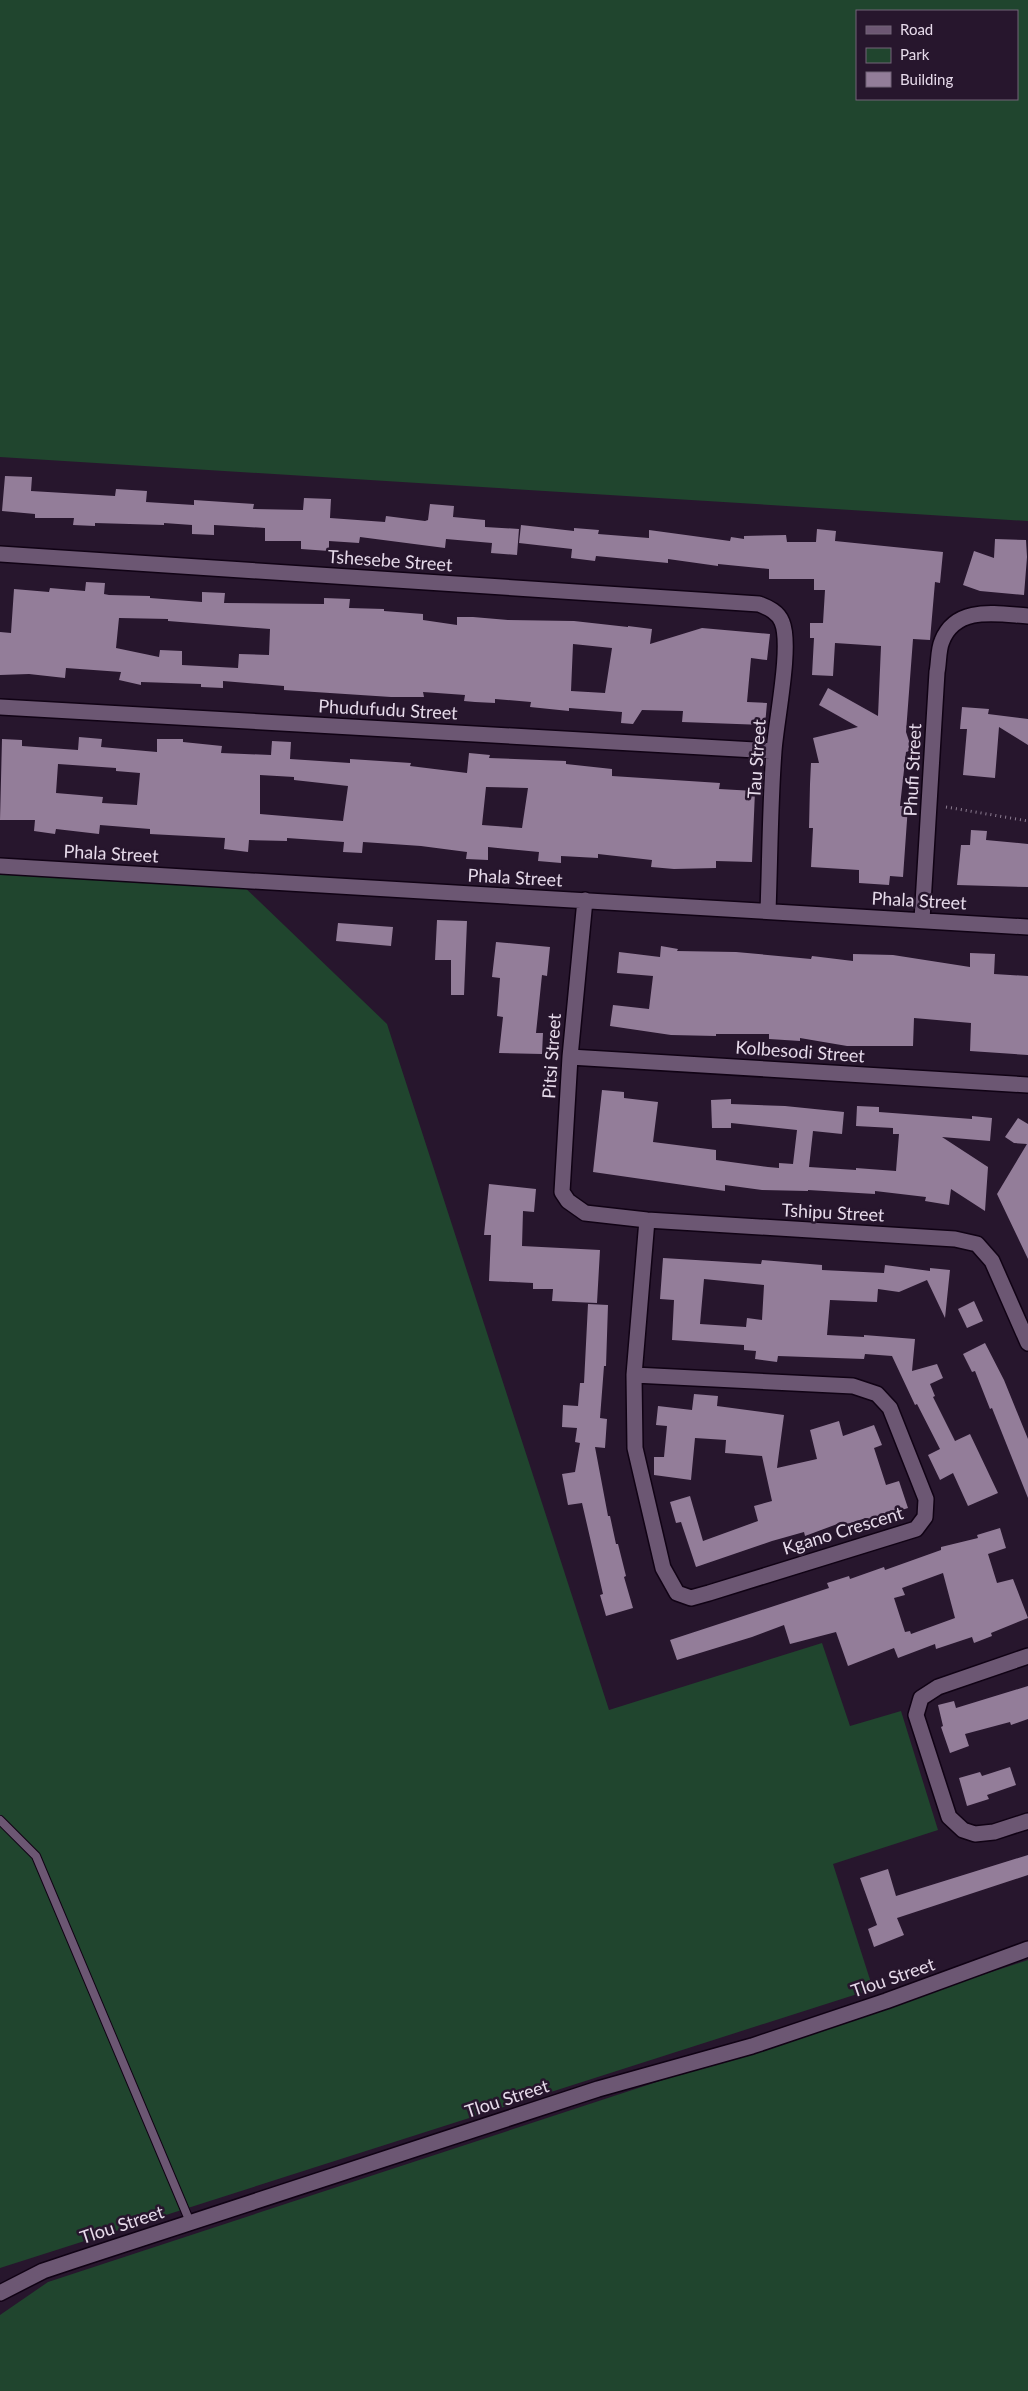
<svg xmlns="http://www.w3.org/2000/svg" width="1028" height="2391" font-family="Lato,sans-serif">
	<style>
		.green { fill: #20452e; fill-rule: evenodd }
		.building { fill: #937d99; fill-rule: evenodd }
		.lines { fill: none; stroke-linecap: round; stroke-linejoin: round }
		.service-casing { stroke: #100214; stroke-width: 10 }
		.minor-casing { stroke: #100214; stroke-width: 18 }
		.path { stroke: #8c7d91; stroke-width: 3; stroke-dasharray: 1 4; stroke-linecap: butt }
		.service { stroke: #6c5773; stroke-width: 8 }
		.minor { stroke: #6c5773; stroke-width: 15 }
		.labels { text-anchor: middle; stroke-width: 5; stroke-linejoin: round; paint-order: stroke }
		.street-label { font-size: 18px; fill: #e6daea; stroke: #27162d }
	</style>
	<rect width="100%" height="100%" fill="#27162d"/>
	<path class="green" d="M0 0H1028V521L0 457ZM1017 11V99H857V11Z
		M0 868 235 878 387 1024 609 1710 822 1643 850 1726 901 1711 938 1830 833 1864 873 1989 0 2268Z
		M1028 1960V2391H0V2315L48 2282Z"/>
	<path class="building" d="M5 476 32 477 31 491 115 496 116 489 147 491 146 502 194 505V500L254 504 253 509 303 510 304 498 331 499 330 518 385 522 386 516 425 521 428 520 430 504 454 506 453 517 485 520V527L519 529 517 555 491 553 492 543 446 539 445 548 360 537 359 543 329 541V551L301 549V541H265V528L214 525V535L192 534V525L164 523V525L95 523V526L73 525 74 518H35V514L2 511Z
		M521 525 574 531V528L599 530 598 534 649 538V530L730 541 731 537 744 539V536L786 535 787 542H816L817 529 836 531 835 541 943 552 940 583 935 582 930 640 913 639 906 732 912 750 906 752 900 806H908L903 877 890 876 889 885 859 883V870L811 867 813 828H809L810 784 811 763H819L813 738 858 727 819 705 828 688 878 716 881 646 835 643 833 676 812 675 814 638H810V623H823L825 590H814V579H769V569L718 564V566L668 559V563L596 556 595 561 571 558 572 549 519 543Z
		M995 539 1026 540 1027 557 1024 595 980 591 963 585 974 551 994 558Z
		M86 582 105 583 104 594 109 595 150 596V598L202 602V592L225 593 224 603 324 604V598L350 599 349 608 384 609V611L423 614V620L457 625V617H473L508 620 574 621 628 627V626L652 629 650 644 702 628 770 634 767 660 751 658 747 702 767 703 765 725 682 722 683 711 642 710 633 724 621 723 622 712 569 708V711L530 707 531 702 495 699V703L475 702 464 701 465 695 423 692 424 697H391L284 690V686L223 681V688L201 687V684L141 682V685L119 680 121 672 66 668 65 678 29 674 0 675V632L11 633 14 589 49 592 50 588 85 591ZM119 618 168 619V621L270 629 269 655 239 654 238 668 182 665V651L160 650 159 657 116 648ZM573 644 612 648 605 693 571 691Z
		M962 707 989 709 988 714 1028 719V745L999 727 995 778 963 775 967 729H960Z
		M79 737 102 739 101 747 157 752V739H183V742L222 746 221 753 271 755 272 741 291 742 290 759 350 763V759L411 763 410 766 467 773 469 753 490 755 489 758 566 761V764L612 769V776L720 783 719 789 755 791 752 862 716 861V868L674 869 651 867 652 860 598 854V858L561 856V863L538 861 539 852 488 847V860L466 859 467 852 421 846 363 842 362 853 343 852 344 842 287 838V841L249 840 248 852 224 849 225 838 150 834V829L100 825 99 834 56 829 55 834 34 831 35 820H0L2 739 22 740V746L78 750ZM58 764 116 768V771L140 773 137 805 102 803 103 797 56 793ZM260 775 294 777V780L348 786 343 821 260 814ZM486 787 528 788 522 828 482 825Z
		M971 830 987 831 986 840 1028 844V887L957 885 961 845H970Z
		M437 920 467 921 464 995H451V960H435Z
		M338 923 393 927 391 946 336 941Z
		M496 942 550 947 547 976 542 975 536 1033H543L542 1054 499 1053 503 1017 497 1016 500 978 492 977Z
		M661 946 678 949 677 951 736 952 811 959 812 956 853 961V954L893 955 970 967V953L995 954 994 974 1028 976V1055L970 1051 971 1023 914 1018 913 1046H847L800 1038V1041L769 1039V1034H716V1036L671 1035 610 1026 613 1005 649 1009 653 976 617 973 619 952 660 957Z
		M602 1090 624 1092V1098L658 1102 653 1142 716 1150V1160L768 1167 779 1168V1163L793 1164 797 1130 731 1123V1128H712L711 1100 731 1099V1104L785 1106 844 1112 842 1134 813 1131 809 1167 856 1170V1168L896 1171 899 1134H893V1128L856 1126 857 1106 879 1107V1112L972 1119V1116L992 1118 990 1141 942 1137 988 1167 985 1211 951 1189 949 1205 925 1201 926 1197 875 1191V1194L808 1190V1191L762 1190 725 1185V1191L593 1172Z
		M1018 1118 1028 1124V1259L997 1194 1027 1144 1014 1143 1005 1137Z
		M489 1184 536 1189 534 1212 523 1211 522 1246 600 1250 597 1303 552 1301 553 1289H533V1283L489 1281 491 1235H484Z
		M663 1258 761 1264 762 1260 822 1265V1270L884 1273 885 1265 930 1271V1268L950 1270 945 1318 927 1280 899 1292 878 1289 877 1302 830 1300 827 1335 864 1337V1335L915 1339 912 1371 937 1364 943 1378 930 1384 935 1396 933 1397 955 1441 970 1434 998 1493 968 1506 953 1473 940 1480 928 1455 940 1449 917 1404 915 1405 892 1356 865 1354 864 1359 778 1356 777 1362 755 1359 756 1351 744 1350V1345L672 1340 674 1300 660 1299ZM704 1279 764 1285 762 1320 747 1318 746 1327 700 1324Z
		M974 1301 983 1321 967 1328 958 1309Z
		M588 1304 608 1305 606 1366H604L600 1418 607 1419 605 1448 595 1447 608 1516H610L616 1544H618L626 1576 624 1577 633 1608 606 1616 600 1595 603 1594 582 1503 568 1505 562 1474 575 1472 580 1443 575 1442 577 1428 562 1427 563 1405 578 1406 580 1383H584Z
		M985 1343 1004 1380 1028 1439V1498L992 1408 990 1409 975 1371 972 1372 963 1354Z
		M694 1394 718 1396 717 1406 784 1415 777 1468 817 1459 810 1430 839 1421 843 1436 874 1425 882 1445 874 1448 886 1485 899 1481 908 1508 867 1521 866 1518 841 1526 840 1523 805 1536 804 1532 772 1541 696 1567 681 1522 676 1523 670 1502 690 1496 703 1541 758 1521 754 1506 772 1501 762 1456 725 1453 726 1440 695 1438 691 1480 654 1475V1457H664L667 1426 656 1425 658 1406 692 1410Z
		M1000 1528 1006 1548 988 1554 997 1583 1013 1579 1028 1618 991 1633 992 1636 974 1643 972 1637 936 1649 935 1644 898 1658 894 1648 848 1666 836 1632 790 1644 784 1625 752 1637 677 1660 670 1640 829 1588 827 1583 849 1576 850 1579 884 1567 885 1570 941 1550V1547L978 1538 977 1535ZM943 1573 955 1618 911 1634 910 1631 905 1632 894 1598 905 1595 902 1588Z
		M1028 1686V1719L1011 1725 1010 1722 965 1734 969 1746 950 1753 941 1727 943 1726 938 1705 954 1701 956 1708Z
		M1010 1767 1016 1785 987 1795 989 1799 967 1806 959 1778 980 1772 982 1776Z
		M1028 1855V1875L897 1918 904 1935 874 1947 868 1929 877 1925 860 1878 888 1869 896 1896Z"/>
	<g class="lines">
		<g class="service-casing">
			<path id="service" d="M0 1820 36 1856 190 2222"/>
		</g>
		<g class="minor-casing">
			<path id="minor" d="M0 554 759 604C769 608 778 612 782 622 792 646 776 721 774 751 770 804 770 858 768 911
				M0 707 774 751
				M0 866 1028 927
				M585 900 570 1057 562 1192 568 1201 585 1213 647 1220 955 1239 977 1244 992 1261 1028 1343
				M922 920 937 672C939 663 938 650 942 641 956 605 997 614 1028 616
				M570 1057 1028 1085
				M634 1375 853 1386 877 1394 890 1408 926 1499 925 1517 916 1529 709 1593 691 1598 677 1593 663 1568 635 1448 634 1375 647 1220
				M1028 1656 938 1687 921 1698 916 1715 949 1817 963 1830 975 1834 994 1832 1028 1821
				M0 2293 43 2271 76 2260 598 2089 752 2046 886 2001 1028 1949"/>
		</g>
		<path class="path" d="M946 807 1028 821"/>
		<use href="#service" class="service"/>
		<use href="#minor" class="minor"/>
	</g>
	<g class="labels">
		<g class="street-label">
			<text transform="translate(390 561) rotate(4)" y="6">Tshesebe Street</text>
			<text transform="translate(388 710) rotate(3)" y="6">Phudufudu Street</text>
			<text transform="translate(757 759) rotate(-86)" y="6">Tau Street</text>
			<text transform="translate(913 770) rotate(-87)" y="6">Phufi Street</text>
			<text transform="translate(111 854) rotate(3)" y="6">Phala Street</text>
			<text transform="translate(515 878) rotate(3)" y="6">Phala Street</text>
			<text transform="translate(919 901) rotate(3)" y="6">Phala Street</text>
			<text transform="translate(800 1052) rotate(4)" y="6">Kolbesodi Street</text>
			<text transform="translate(552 1056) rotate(-86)" y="6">Pitsi Street</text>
			<text transform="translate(833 1213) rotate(3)" y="6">Tshipu Street</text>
			<text transform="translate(843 1531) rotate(-17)" y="6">Kgano Crescent</text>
			<text transform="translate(893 1978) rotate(-19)" y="6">Tlou Street</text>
			<text transform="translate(507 2099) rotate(-18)" y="6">Tlou Street</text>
			<text transform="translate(122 2225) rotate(-18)" y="6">Tlou Street</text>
		</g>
	</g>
	<rect x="856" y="10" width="162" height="90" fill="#27162d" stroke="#736479"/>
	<rect x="866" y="26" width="25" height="8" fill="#6c5773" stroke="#736479"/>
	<text x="900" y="35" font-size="15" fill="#e6daea">Road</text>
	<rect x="866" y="48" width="25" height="15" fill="#20452e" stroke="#736479"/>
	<text x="900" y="60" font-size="15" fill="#e6daea">Park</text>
	<rect x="866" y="72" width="25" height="15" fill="#937d99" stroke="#736479"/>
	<text x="900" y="85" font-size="15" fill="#e6daea">Building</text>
</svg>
